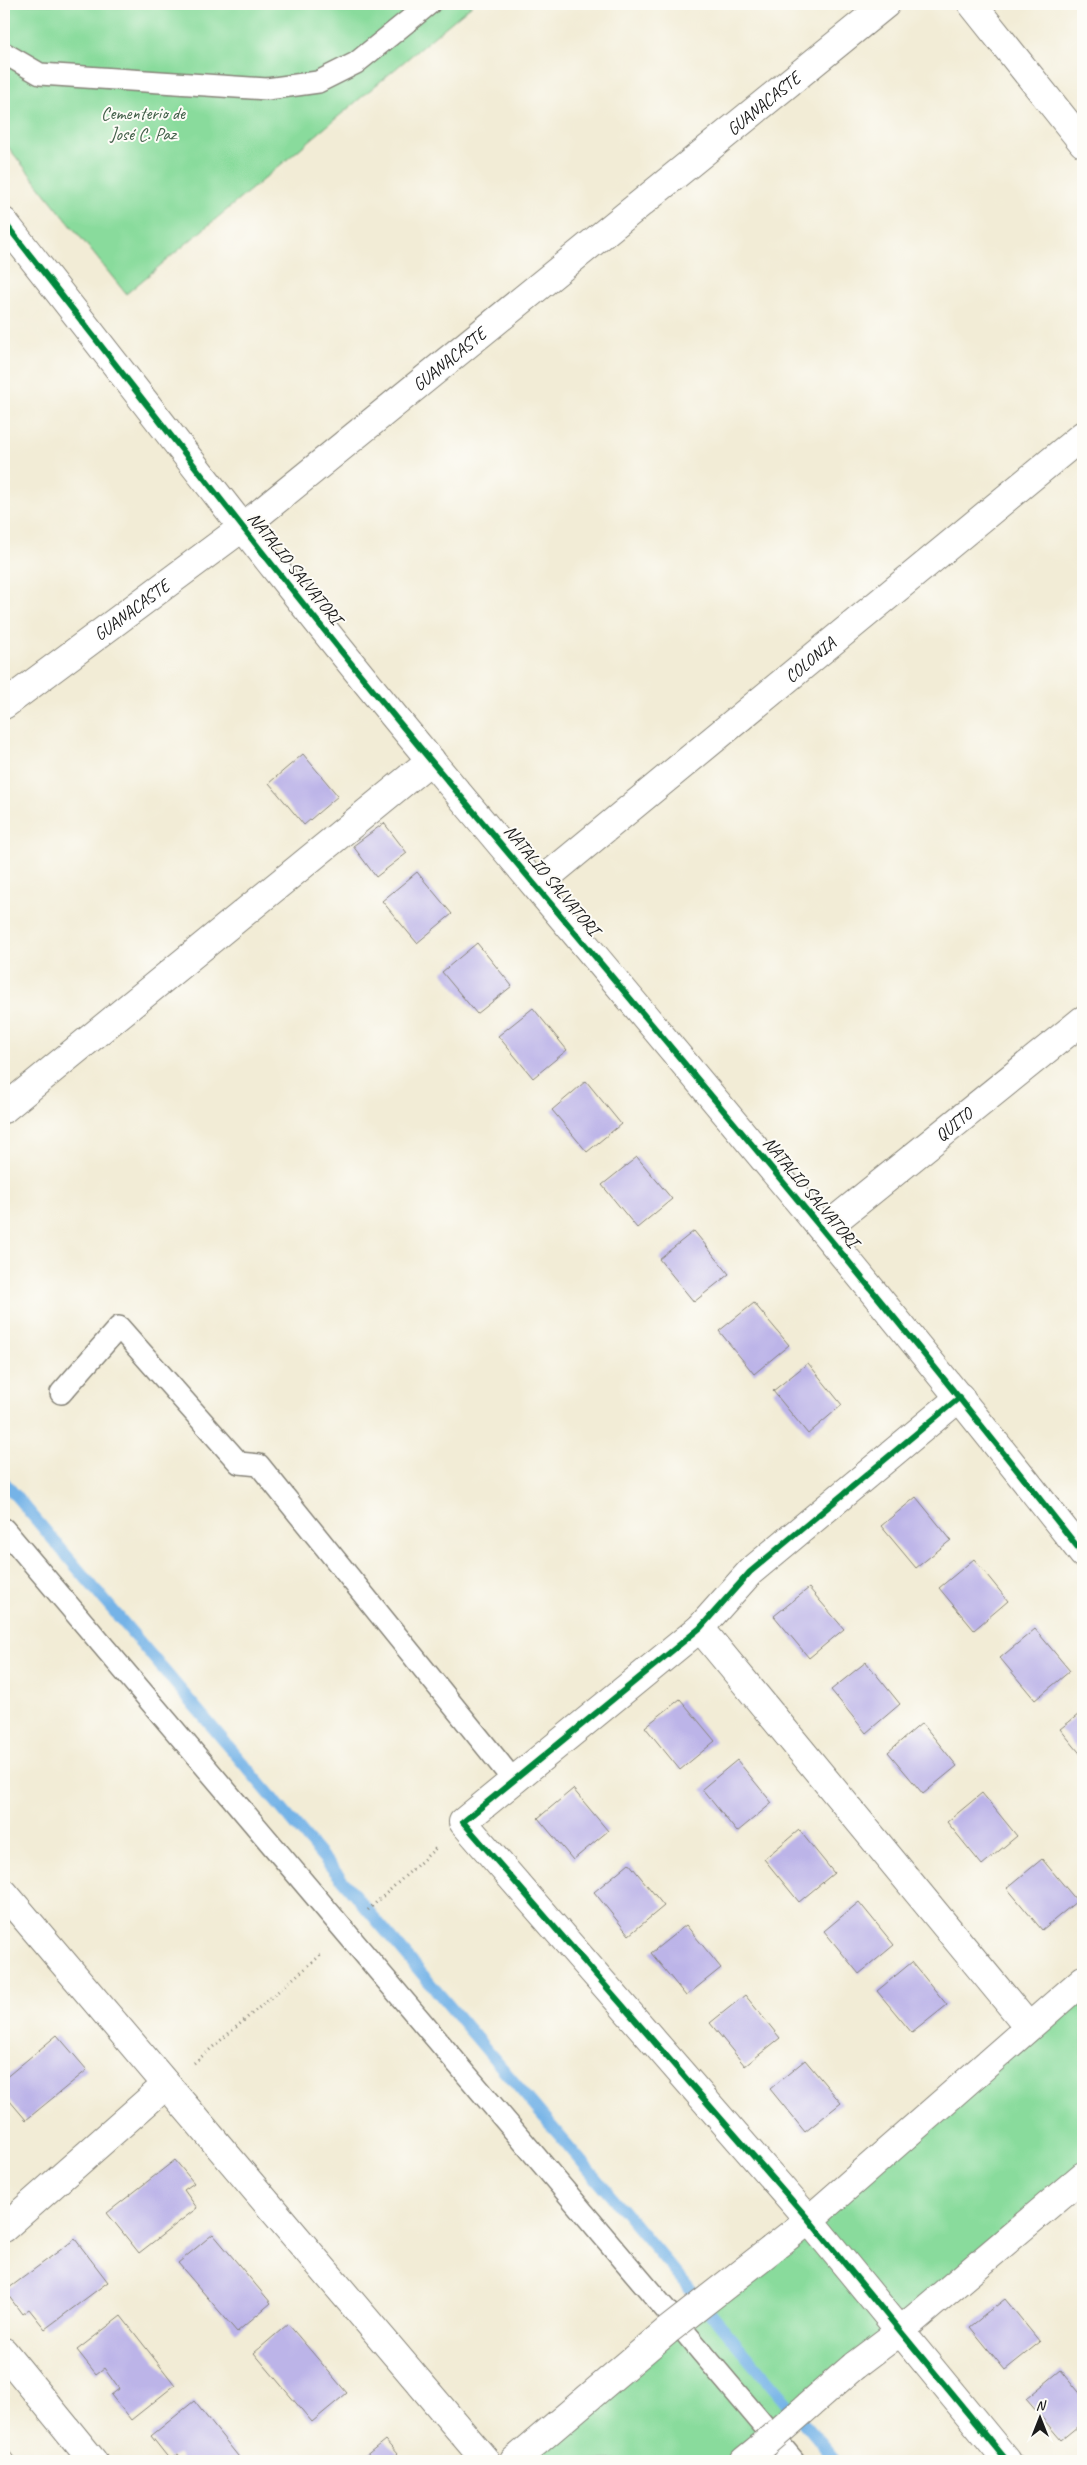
<svg xmlns="http://www.w3.org/2000/svg" width="1087" height="2465" font-family="Caveat,sans-serif">
	<style>
		.green { fill: #89db9c; stroke: #527c5c }
		.lines { fill: none; stroke-linecap: round; stroke-linejoin: round }
		.stream { stroke: #74b3e7; stroke-width: 12 }
		.building { fill: #bcb4e8 }
		.service-casing { stroke: #878479; stroke-width: 24 }
		.minor-casing { stroke: #878479; stroke-width: 30 }
		.path { stroke: #878479; stroke-width: 3; stroke-dasharray: 1 4; stroke-linecap: butt }
		.service { stroke: #fff; stroke-width: 21 }
		.minor { stroke: #fff; stroke-width: 28 }
		.minor-bridge-casing { stroke: #878479; stroke-width: 30; stroke-linecap: butt }
		.minor-bridge { stroke: #fff; stroke-width: 28 }
		.cycleway-casing { stroke: #fdfcf7; stroke-width: 9 }
		.cycleway { stroke: #00873e; stroke-width: 6 }
		.labels { text-anchor: middle; stroke-width: 4; stroke-linejoin: round; paint-order: stroke }
		.street-label { font-size: 18px; fill: #1c1c1c; stroke: #fdfcf7 }
		.park-label { font-size: 18px; fill: #425f49; stroke: #fdfcf7 }
	</style>
	<rect width="100%" height="100%" fill="#fdfcf7"/>
	<filter id="ink" filterUnits="userSpaceOnUse"><feTurbulence type="fractalNoise" baseFrequency=".02" numOctaves="2"/><feDisplacementMap in="SourceGraphic" scale="10" xChannelSelector="R" yChannelSelector="G"/><feConvolveMatrix kernelMatrix="1 2 1 2 8 2 1 2 1" color-interpolation-filters="sRGB"/></filter>
	<filter id="wash" filterUnits="userSpaceOnUse"><feTurbulence type="fractalNoise" baseFrequency=".0096" numOctaves="4" result="noise"/><feDisplacementMap in="SourceGraphic" scale="20" xChannelSelector="R" yChannelSelector="G"/><feGaussianBlur stdDeviation="1.12" result="paint"/><feColorMatrix in="noise" values="0 0 0 0 0 0 0 0 0 0 0 0 0 0 0 0 0 1.4 0 .05"/><feComposite in="paint" operator="in"/></filter>
	<g filter="url(#wash)">
		<rect width="100%" height="100%" fill="#f2ecd6"/>
		<path class="green" d="M4 4H473L126 294 4 142Z
			M1083 1980V2176L744 2461H514Z"/>
		<g class="lines">
			<path class="stream" d="M4 1482 836 2461"/>
		</g>
		<g id="blocks">
			<path class="building" d="M303 754 338 796 304 825 269 783Z
				M384 823 407 853 376 877 353 846Z
				M417 872 452 914 417 943 382 901Z
				M477 943 512 986 477 1014 442 972Z
				M533 1008 567 1050 533 1078 498 1036Z
				M586 1081 621 1124 587 1152 552 1110Z
				M637 1157 672 1199 637 1228 602 1185Z
				M694 1231 729 1274 694 1302 659 1259Z
				M754 1303 789 1345 754 1374 719 1331Z
				M808 1363 842 1405 808 1434 773 1391Z
				M916 1497 951 1540 916 1568 881 1526Z
				M974 1559 1008 1601 974 1630 939 1588Z
				M809 1588 844 1629 809 1658 774 1616Z
				M1035 1629 1070 1671 1035 1700 1000 1658Z
				M866 1662 900 1704 866 1733 831 1690Z
				M680 1699 715 1741 680 1770 645 1727Z
				M1083 1711V1757L1060 1729Z
				M922 1723 957 1766 923 1794 888 1752Z
				M737 1760 772 1803 737 1832 702 1789Z
				M573 1789 608 1831 573 1860 538 1818Z
				M982 1793 1017 1836 982 1865 947 1822Z
				M799 1830 834 1873 799 1902 764 1859Z
				M1042 1859 1077 1901 1042 1930 1007 1888Z
				M629 1863 664 1906 629 1935 594 1892Z
				M859 1902 894 1945 859 1974 824 1931Z
				M686 1925 721 1968 686 1996 651 1953Z
				M912 1962 947 2005 912 2033 877 1991Z
				M745 1995 780 2038 745 2066 710 2023Z
				M57 2035 87 2070 26 2120 4 2094V2079Z
				M805 2060 841 2103 805 2132 770 2089Z
				M175 2160 194 2183 184 2190 197 2208 139 2253 107 2213Z
				M213 2234 271 2303 237 2332 178 2263Z
				M75 2239 108 2282 45 2329 29 2309 22 2314 5 2291Z
				M1005 2299 1040 2342 1005 2370 970 2327Z
				M121 2316 175 2385 131 2420 111 2395 119 2389 104 2368 96 2374 77 2350Z
				M288 2324 347 2393 312 2422 254 2353Z
				M1061 2370 1083 2397V2422L1061 2440 1026 2399Z
				M194 2401 242 2461H183L178 2454 170 2460 151 2436Z
				M385 2440 403 2461H359Z
				M4 2445 17 2461H4Z"/>
		</g>
	</g>
	<g filter="url(#ink)">
		<use href="#blocks" fill-opacity="0" stroke="#878479" stroke-width="1"/>
		<g class="lines">
			<g class="service-casing">
				<path id="service" d="M4 53 40 74 267 89 318 82 356 63 429 4
					M61 1393 119 1327 239 1463 259 1465 514 1781
					M4 1529 794 2461"/>
			</g>
			<g class="minor-casing">
				<g id="minor">
					<path d="M972 4 1083 143"/>
					<path d="M4 222C146 402 285 586 432 762 651 1024 873 1285 1083 1554"/>
					<path id="s1" d="M4 705 243 527 886 4"/>
					<path id="s2" d="M537 885 1083 435"/>
					<path d="M4 1109 431 760"/>
					<path id="s3" d="M823 1230 1083 1020"/>
					<path d="M960 1397 750 1572 700 1628 463 1822 809 2220 1007 2461"/>
					<path d="M700 1628 1028 2026"/>
					<path d="M4 1893 486 2461"/>
					<path d="M4 2228 166 2085"/>
					<path d="M772 2249 809 2220 1083 1980"/>
					<path d="M4 2352 93 2461"/>
					<path d="M854 2366 899 2332 1083 2176"/>
					<path d="M514 2461 667 2331"/>
					<path d="M744 2461 760 2448"/>
				</g>
			</g>
			<path class="path" d="M368 1910 437 1847
				M194 2063 322 1954"/>
			<use href="#service" class="service"/>
			<use href="#minor" class="minor"/>
			<g class="minor-bridge-casing">
				<path id="minor-bridge" d="M667 2331 772 2249
					M760 2448 854 2366"/>
			</g>
			<use href="#minor-bridge" class="minor-bridge"/>
			<g class="cycleway-casing">
				<path id="cycleway" d="M4 222C146 402 285 586 432 762 651 1024 873 1285 1083 1554
					M960 1397 750 1572 700 1628 463 1822 809 2220 1007 2461"/>
			</g>
			<use href="#cycleway" class="cycleway"/>
		</g>
	</g>
	<g class="labels">
		<g class="street-label">
			<text dy="6" stroke="none"><textPath href="#s1" startOffset="969">GUANACASTE</textPath></text>
			<text dy="6" stroke="none"><textPath href="#s1" startOffset="564">GUANACASTE</textPath></text>
			<text transform="translate(295 568) rotate(51)" y="6">NATALIO SALVATORI</text>
			<text dy="6" stroke="none"><textPath href="#s1" startOffset="159">GUANACASTE</textPath></text>
			<text dy="6" stroke="none"><textPath href="#s2" startOffset="354">COLONIA</textPath></text>
			<text transform="translate(552 880) rotate(50)" y="6">NATALIO SALVATORI</text>
			<text dy="6" stroke="none"><textPath href="#s3" startOffset="168">QUITO</textPath></text>
			<text transform="translate(811 1192) rotate(50)" y="6">NATALIO SALVATORI</text>
		</g>
		<g class="park-label">
			<text x="143" y="119">Cementerio de<tspan x="143" dy="21">José C. Paz</tspan></text>
		</g>
	</g>
	<rect width="1087" height="2465" fill="none" stroke="#fdfcf7" stroke-width="20"/>
	<g transform="translate(1040 2418)" stroke="#fdfcf7" stroke-width="4" paint-order="stroke">
	<path d="M0-4L9 19L0 12L-9 19Z" fill="#1c1c1c"/>
	<text y="-8" font-size="14" font-weight="bold" text-anchor="middle" fill="#1c1c1c">N</text>
	</g>
</svg>
